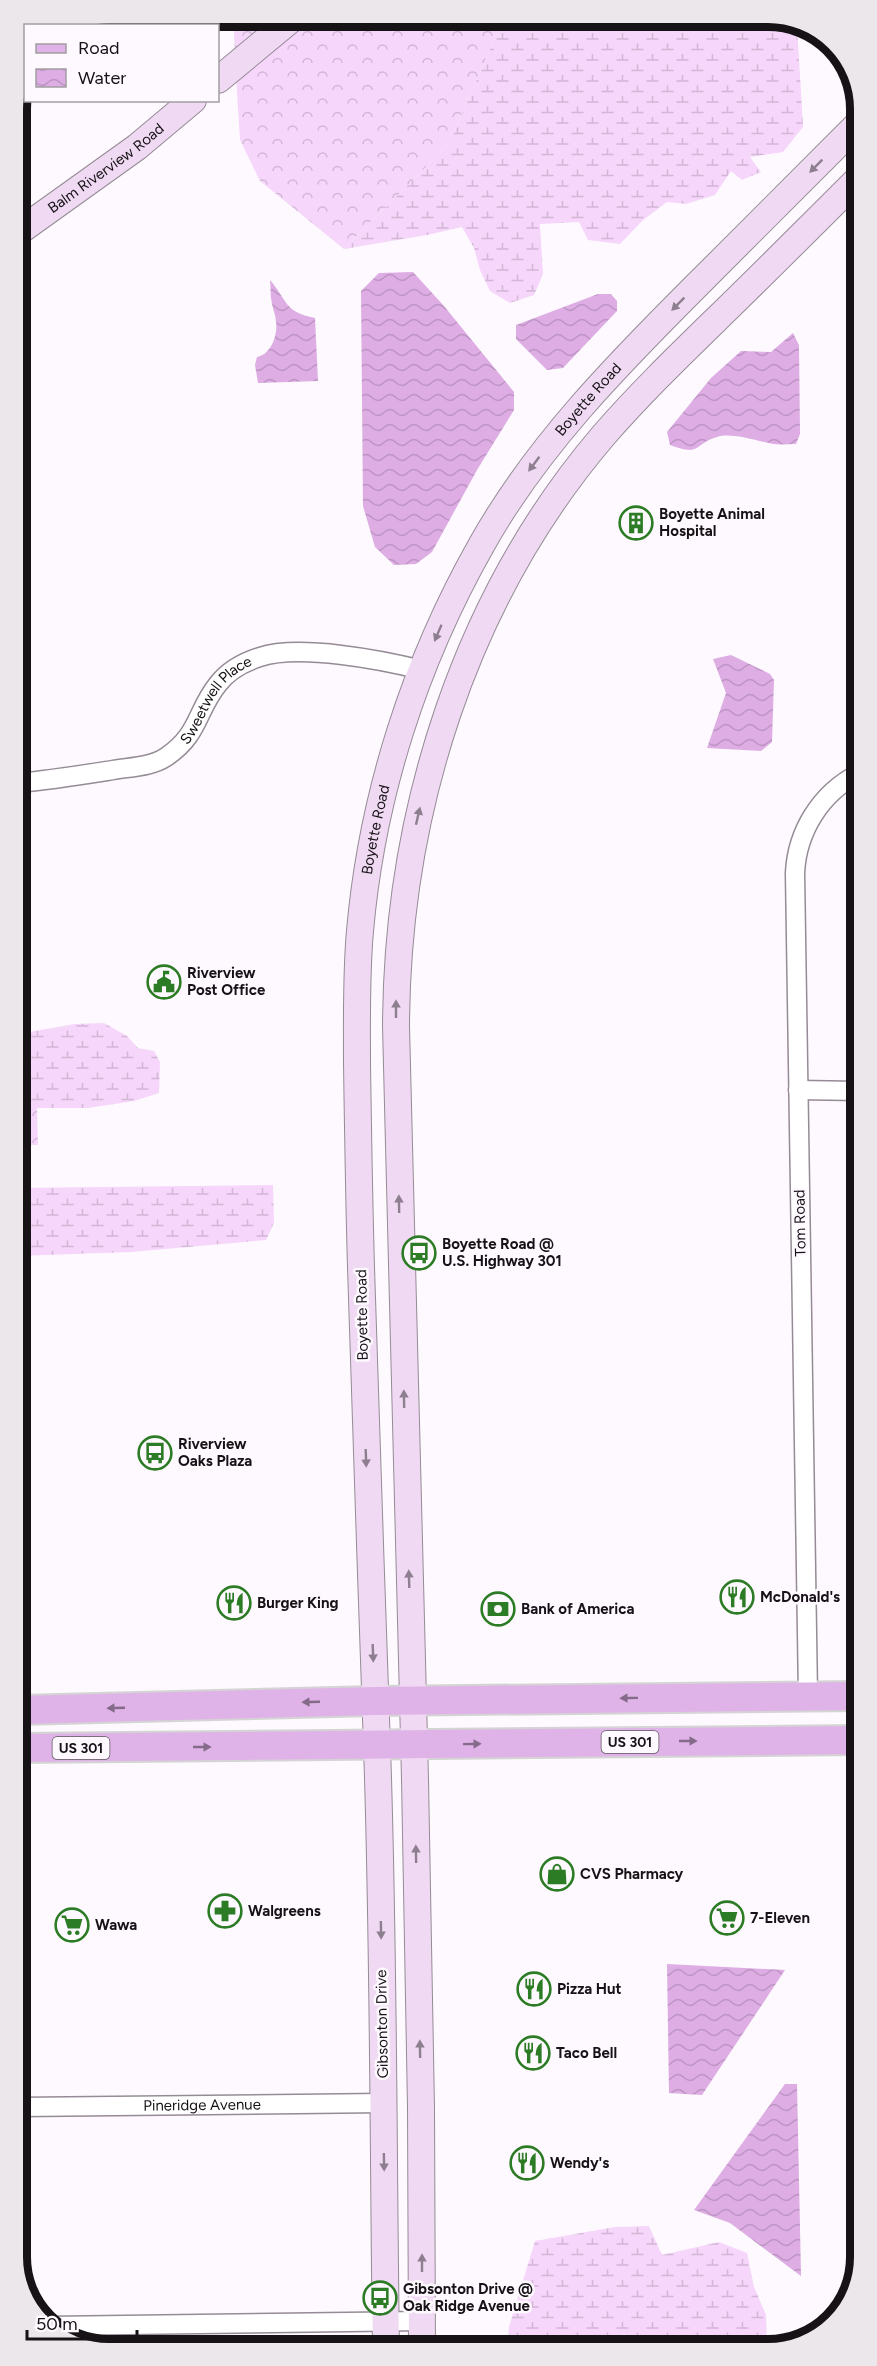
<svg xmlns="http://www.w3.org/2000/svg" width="877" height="2366" font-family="Figtree,sans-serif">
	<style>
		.forest { fill: url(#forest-crowns) }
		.wetland { fill: url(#wetland-marsh) }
		.water { fill: url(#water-waves) }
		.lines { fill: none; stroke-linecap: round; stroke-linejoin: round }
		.minor-casing { stroke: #958b96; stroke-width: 21 }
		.secondary-casing { stroke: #958b96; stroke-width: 28 }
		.primary-casing { stroke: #d5d4d5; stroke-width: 32 }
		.minor { stroke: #fff; stroke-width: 18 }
		.secondary { stroke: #f0d9f3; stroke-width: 26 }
		.primary { stroke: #e0b3e8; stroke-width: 28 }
		.oneway { fill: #8e7f90 }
		.oneway2 { fill: #856b8a }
		.labels { text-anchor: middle; stroke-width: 5; stroke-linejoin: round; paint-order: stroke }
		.shield { fill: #fdf9fe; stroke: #5b575c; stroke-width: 1.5 }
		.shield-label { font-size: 14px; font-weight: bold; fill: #161216 }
		.street-label { font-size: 15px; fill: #161216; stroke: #fdf9fe }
		.poi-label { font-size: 15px; font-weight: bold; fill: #161216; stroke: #fdf9fe; text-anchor: start }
		.rim { fill: none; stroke: #161216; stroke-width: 8 }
	</style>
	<defs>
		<pattern id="forest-crowns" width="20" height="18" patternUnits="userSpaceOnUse" patternTransform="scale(1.5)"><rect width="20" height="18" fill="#f6d6fb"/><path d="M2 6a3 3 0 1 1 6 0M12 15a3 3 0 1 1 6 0" fill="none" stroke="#d2b7d6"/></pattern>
		<pattern id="wetland-marsh" width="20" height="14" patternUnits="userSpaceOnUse" patternTransform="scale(1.5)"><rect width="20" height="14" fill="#f6d6fb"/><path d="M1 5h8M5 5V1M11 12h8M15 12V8" fill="none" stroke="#d2b7d6"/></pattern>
		<pattern id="water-waves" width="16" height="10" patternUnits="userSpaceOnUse" patternTransform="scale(1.5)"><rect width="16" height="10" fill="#ddade4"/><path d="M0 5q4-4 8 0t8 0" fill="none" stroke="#bd94c3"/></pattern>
	</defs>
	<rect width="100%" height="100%" fill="#fdf9fe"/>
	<path class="forest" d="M233 17H282L235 55Z
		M307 17H504L449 144 344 249 260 181 240 140 236 75Z
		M18 1108H37L38 1145H18Z"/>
	<path class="wetland" d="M504 17H774L797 25 803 127 783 152 750 157 761 172 742 180 731 171 715 195 686 204 667 202 642 221 620 244 588 240 579 222 540 224 543 274 534 295 510 303 490 291 480 270 474 248 462 227 427 235 344 249 449 144Z
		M18 994 24 998 29 1032 75 1024 104 1023 127 1036 138 1048 154 1051 160 1062 159 1093 134 1101 88 1108H18Z
		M273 1185 274 1223 266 1240 131 1252 18 1256V1188Z
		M649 2226 662 2255 719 2242 747 2253 754 2287 766 2315 767 2346 635 2347 624 2334 614 2347H507L509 2327 535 2241 615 2227Z"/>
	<path class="water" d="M413 272 444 306 514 392V410L477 470 432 552 416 564 394 565 375 547 363 506 361 291 379 273Z
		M270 280C288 301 284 312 315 318L318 381 258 383 255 365 257 357C271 355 278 335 276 322 276 316 273 310 272 304 270 296 271 288 270 280Z
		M598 294H611L617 301V311L563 368 547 370 516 339V325Z
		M793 333 799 345 800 434 796 444C788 444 780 445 773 444 757 441 732 432 717 437 693 444 702 457 670 445L667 432 711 378 741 351 771 352Z
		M731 655 770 674 774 680 772 742 761 751 707 748 726 693 713 659Z
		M667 1964 785 1970 702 2095 669 2093Z
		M785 2084H797L801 2276 730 2223 694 2210Z"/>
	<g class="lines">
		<g class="minor-casing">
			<g id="minor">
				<path id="s1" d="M18 783C50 780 81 775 113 770 130 767 151 767 166 757 200 734 196 711 218 684 228 671 244 662 260 657 299 644 382 660 422 670"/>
				<path d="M798 1090 859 1091"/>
				<path d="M808 1696 795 873C797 831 821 793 858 774"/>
				<path id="s2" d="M20 2107 384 2103"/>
				<path d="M50 2326 422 2321"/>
			</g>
		</g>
		<g class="secondary-casing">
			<g id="secondary">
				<path d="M218 80 294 17"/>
				<path id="s3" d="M17 233 137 147 193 100"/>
				<path id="s4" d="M386 2348C383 2148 384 1947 377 1747 372 1587 365 1427 361 1267 359 1199 358 1131 357 1063 357 1019 356 975 360 931 372 795 415 662 482 544 537 446 617 365 696 286 750 232 804 178 857 125"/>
				<path d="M422 2348 421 2108 415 1779 396 1026C397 814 464 599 603 436 642 391 686 349 729 307 772 265 815 222 857 180"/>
			</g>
		</g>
		<g class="primary-casing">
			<path id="primary" d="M19 1710 375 1701 860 1696
				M19 1748 860 1740"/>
		</g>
		<use href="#minor" class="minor"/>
		<use href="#secondary" class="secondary"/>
		<use href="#primary" class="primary"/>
	</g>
	<defs><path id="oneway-solid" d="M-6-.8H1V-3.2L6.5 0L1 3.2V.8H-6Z" transform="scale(1.5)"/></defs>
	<g class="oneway">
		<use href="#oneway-solid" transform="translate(816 166) rotate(135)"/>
		<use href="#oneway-solid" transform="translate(678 304) rotate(135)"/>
		<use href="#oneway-solid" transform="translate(534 464) rotate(127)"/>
		<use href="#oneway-solid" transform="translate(438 633) rotate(113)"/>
		<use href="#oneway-solid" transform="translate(418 816) rotate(-77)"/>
		<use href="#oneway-solid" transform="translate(396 1009) rotate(-90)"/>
		<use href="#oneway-solid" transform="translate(399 1204) rotate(-91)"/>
		<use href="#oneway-solid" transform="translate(404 1399) rotate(-91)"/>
		<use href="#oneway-solid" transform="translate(366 1458) rotate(88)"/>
		<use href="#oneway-solid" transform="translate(409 1579) rotate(-92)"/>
		<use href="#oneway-solid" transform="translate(373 1653) rotate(88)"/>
		<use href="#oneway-solid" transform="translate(416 1854) rotate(-91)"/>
		<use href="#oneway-solid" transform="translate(381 1930) rotate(89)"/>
		<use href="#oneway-solid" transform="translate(420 2049) rotate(-91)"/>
		<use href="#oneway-solid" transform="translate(384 2162) rotate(89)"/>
		<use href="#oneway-solid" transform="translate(422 2263) rotate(-90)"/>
	</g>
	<g class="oneway2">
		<use href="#oneway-solid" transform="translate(629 1698) rotate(179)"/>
		<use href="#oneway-solid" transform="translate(311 1702) rotate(178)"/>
		<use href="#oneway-solid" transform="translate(116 1708) rotate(178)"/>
		<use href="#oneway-solid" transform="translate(688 1741)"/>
		<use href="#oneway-solid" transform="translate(472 1744) rotate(-1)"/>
		<use href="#oneway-solid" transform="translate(202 1747)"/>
	</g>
	<defs>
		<g id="building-ring" transform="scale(1.725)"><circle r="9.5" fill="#fdf9fe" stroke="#2c7b25" stroke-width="1.5"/><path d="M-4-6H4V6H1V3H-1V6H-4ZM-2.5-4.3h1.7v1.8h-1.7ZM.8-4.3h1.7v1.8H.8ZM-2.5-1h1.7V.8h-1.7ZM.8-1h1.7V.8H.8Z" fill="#2c7b25"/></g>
		<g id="civic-ring" transform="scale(1.725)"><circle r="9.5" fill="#fdf9fe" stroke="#2c7b25" stroke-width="1.5"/><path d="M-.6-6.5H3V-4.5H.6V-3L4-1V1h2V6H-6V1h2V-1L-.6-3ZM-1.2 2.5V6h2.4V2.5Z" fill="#2c7b25"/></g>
		<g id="bus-ring" transform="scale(1.725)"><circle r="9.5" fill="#fdf9fe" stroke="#2c7b25" stroke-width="1.5"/><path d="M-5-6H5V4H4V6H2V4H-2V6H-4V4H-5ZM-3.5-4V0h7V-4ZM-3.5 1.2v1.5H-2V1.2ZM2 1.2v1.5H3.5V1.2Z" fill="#2c7b25"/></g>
		<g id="restaurant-ring" transform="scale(1.725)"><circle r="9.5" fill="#fdf9fe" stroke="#2c7b25" stroke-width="1.5"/><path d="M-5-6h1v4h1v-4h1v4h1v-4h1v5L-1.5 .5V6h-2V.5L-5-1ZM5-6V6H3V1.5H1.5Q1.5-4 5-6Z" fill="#2c7b25"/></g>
		<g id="bank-ring" transform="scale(1.725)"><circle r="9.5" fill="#fdf9fe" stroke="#2c7b25" stroke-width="1.5"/><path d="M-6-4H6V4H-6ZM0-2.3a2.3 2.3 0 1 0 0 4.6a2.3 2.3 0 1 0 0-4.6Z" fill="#2c7b25"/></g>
		<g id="shop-ring" transform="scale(1.725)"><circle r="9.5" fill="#fdf9fe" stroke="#2c7b25" stroke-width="1.5"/><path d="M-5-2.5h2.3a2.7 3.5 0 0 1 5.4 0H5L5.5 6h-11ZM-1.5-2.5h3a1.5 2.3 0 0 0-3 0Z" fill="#2c7b25"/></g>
		<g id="pharmacy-ring" transform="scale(1.725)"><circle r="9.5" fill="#fdf9fe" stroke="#2c7b25" stroke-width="1.5"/><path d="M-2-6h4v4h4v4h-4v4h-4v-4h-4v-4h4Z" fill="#2c7b25"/></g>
		<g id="supermarket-ring" transform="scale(1.725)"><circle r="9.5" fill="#fdf9fe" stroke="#2c7b25" stroke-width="1.5"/><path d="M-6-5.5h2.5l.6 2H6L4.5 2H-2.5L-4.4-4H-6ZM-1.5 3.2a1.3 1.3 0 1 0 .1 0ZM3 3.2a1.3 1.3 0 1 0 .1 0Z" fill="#2c7b25"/></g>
	</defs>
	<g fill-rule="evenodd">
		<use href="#building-ring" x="636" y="523"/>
		<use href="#civic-ring" x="164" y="982"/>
		<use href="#bus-ring" x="419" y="1253"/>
		<use href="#bus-ring" x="155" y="1453"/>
		<use href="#restaurant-ring" x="737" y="1597"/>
		<use href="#restaurant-ring" x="234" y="1603"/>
		<use href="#bank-ring" x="498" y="1609"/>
		<use href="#shop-ring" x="557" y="1874"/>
		<use href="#pharmacy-ring" x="225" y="1911"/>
		<use href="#supermarket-ring" x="727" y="1918"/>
		<use href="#supermarket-ring" x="72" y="1925"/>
		<use href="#restaurant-ring" x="534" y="1989"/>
		<use href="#restaurant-ring" x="533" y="2053"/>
		<use href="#restaurant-ring" x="527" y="2163"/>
		<use href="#bus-ring" x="380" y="2298"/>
	</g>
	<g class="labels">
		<g class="shield">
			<rect x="601.5" y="1731" width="57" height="22" rx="4.5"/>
			<rect x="52.5" y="1737" width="57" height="22" rx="4.5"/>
		</g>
		<g class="shield-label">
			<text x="630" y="1747">US 301</text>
			<text x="81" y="1753">US 301</text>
		</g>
		<g class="street-label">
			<text dy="5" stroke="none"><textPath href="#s3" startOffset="110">Balm Riverview Road</textPath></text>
			<text dy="5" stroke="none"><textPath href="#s4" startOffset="2006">Boyette Road</textPath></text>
			<text dy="5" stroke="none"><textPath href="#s1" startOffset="228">Sweetwell Place</textPath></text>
			<text dy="5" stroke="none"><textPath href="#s4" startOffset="1520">Boyette Road</textPath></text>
			<text transform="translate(800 1223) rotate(-91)" y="5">Tom Road</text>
			<text transform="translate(362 1315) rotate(-91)" y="5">Boyette Road</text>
			<text transform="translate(382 2024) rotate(-91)" y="5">Gibsonton Drive</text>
			<text dy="5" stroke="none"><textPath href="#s2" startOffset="182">Pineridge Avenue</textPath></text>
		</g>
		<g class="poi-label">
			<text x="659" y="519">Boyette Animal<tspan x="659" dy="17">Hospital</tspan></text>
			<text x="187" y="978">Riverview<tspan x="187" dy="17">Post Office</tspan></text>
			<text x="442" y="1249">Boyette Road @<tspan x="442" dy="17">U.S. Highway 301</tspan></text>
			<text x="178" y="1449">Riverview<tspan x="178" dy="17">Oaks Plaza</tspan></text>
			<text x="760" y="1602">McDonald's</text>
			<text x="257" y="1608">Burger King</text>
			<text x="521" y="1614">Bank of America</text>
			<text x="580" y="1879">CVS Pharmacy</text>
			<text x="248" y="1916">Walgreens</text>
			<text x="750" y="1923">7-Eleven</text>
			<text x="95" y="1930">Wawa</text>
			<text x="557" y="1994">Pizza Hut</text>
			<text x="556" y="2058">Taco Bell</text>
			<text x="550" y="2168">Wendy's</text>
			<text x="403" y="2294">Gibsonton Drive @<tspan x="403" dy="17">Oak Ridge Avenue</tspan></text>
		</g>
	</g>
	<path d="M0 0H877V2366H0ZM109 27H768A82 82 0 0 1 850 109V2257A82 82 0 0 1 768 2339H109A82 82 0 0 1 27 2257V109A82 82 0 0 1 109 27Z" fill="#ebe7eb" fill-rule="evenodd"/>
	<path class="rim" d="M109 27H768A82 82 0 0 1 850 109V2257A82 82 0 0 1 768 2339H109A82 82 0 0 1 27 2257V109A82 82 0 0 1 109 27Z"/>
	<rect x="24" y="24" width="195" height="78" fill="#fdf9fe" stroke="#a19da1" stroke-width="1.5"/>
	<rect x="36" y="44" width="30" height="9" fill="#e0b3e8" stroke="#a19da1" stroke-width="1.5"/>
	<text x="78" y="54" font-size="18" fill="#161216">Road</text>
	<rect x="36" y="69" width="30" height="18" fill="url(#water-waves)" stroke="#a19da1" stroke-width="1.5"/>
	<text x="78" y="84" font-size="18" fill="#161216">Water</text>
	<path d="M27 2330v9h110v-9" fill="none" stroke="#161216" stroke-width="3"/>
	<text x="36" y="2330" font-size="18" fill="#161216" stroke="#fdf9fe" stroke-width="4.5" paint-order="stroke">50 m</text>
</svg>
